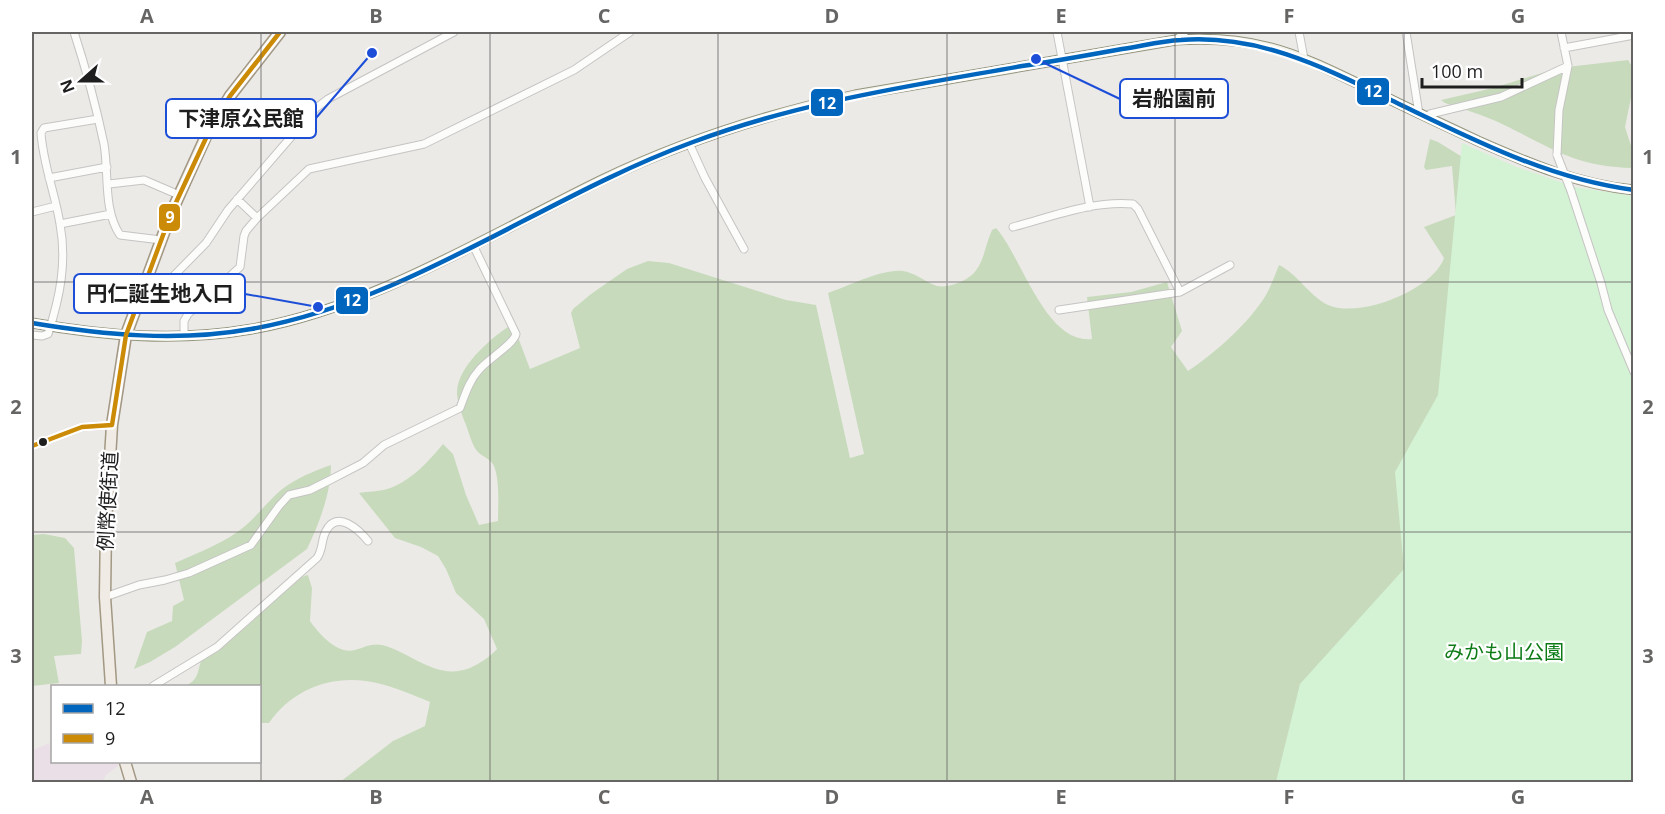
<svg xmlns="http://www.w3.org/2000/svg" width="1665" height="814" font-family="'Open Sans','Noto Sans JP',sans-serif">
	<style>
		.industrial { fill: #eadfe6 }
		.forest { fill: #c7dbbc }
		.park { fill: #d4f2d4 }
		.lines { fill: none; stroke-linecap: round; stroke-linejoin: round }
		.street-casing { stroke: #c5c4c3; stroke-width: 9 }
		.secondary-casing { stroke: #94957e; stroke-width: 11 }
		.primary-casing { stroke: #a29883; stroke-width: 13 }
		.street { stroke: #fcfcfb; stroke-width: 7 }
		.secondary { stroke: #f3f2ea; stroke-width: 9 }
		.primary { stroke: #f0ebe4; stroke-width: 10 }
		.street-bridge-casing { stroke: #c5c4c3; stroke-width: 9; stroke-linecap: butt }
		.street-bridge { stroke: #fcfcfb; stroke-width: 7 }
		.bus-1-casing { stroke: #fff; stroke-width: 9 }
		.bus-2-casing { stroke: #fff; stroke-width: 9 }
		.bus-1 { stroke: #0065bd; stroke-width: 4.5 }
		.bus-2 { stroke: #cc8b06; stroke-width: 4.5 }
		.grid { fill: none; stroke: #666564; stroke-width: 1.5; stroke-opacity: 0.55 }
		.bus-dot { fill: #1e1e1e; stroke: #fff; stroke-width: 2 }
		.labels { text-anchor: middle; stroke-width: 4.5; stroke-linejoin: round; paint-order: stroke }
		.street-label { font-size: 20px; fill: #1e1e1e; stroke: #fff }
		.park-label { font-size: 20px; fill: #0c7b15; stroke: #fff }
		.leader { fill: none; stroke: #1d4ed8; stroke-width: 2 }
		.callout-dot { fill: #1d4ed8; stroke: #fff; stroke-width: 2 }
		.callout { fill: #fff; stroke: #1d4ed8; stroke-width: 2 }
		.callout-label { font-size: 21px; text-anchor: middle; font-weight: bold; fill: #1e1e1e }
		.line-badge { stroke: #fff; stroke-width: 2 }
		.badge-label { font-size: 16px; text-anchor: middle; font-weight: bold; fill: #fff }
		.neatline { fill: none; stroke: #666564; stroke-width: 2 }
		.grid-label { font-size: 20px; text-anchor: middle; font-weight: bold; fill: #666564 }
	</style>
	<rect width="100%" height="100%" fill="#eceae7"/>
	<path class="industrial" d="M49 743 52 750V762H118V766L106 775 102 782H32V749L33 750Z"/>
	<path class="forest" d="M1628 60 1633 68V88L1625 127 1633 152V168C1575 167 1552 148 1502 124 1484 115 1465 110 1445 103L1441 100 1493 88 1558 68Z
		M1430 139 1438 142 1464 158 1633 782H340L393 741 425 726 430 702C413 695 395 687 377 683 335 673 293 688 269 723H260V686H186C202 677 196 668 204 655 214 641 234 638 247 626 262 613 290 578 308 575L312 588 310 621C319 634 338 655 355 650 365 647 372 643 382 645 413 653 436 681 470 668 479 664 490 657 497 649L484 619 456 593 446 569 438 556 421 547 395 538 359 493C368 491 378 492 387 489 409 483 429 461 443 444L453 454 466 495 479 525 498 521C498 506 500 481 494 466 490 458 482 457 477 451 472 445 469 433 466 425 462 415 458 405 457 394 456 367 493 336 513 324L530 369 580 348 571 313 573 309 591 294 627 269 648 261 669 263 786 300 816 305 850 458 864 454 828 293C849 286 881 269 903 271 916 273 925 282 937 286 943 287 949 286 955 284 985 274 981 255 992 230L996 228C1021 255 1045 344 1092 339L1087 297 1131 292 1167 282 1182 331 1171 347 1188 371C1215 353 1249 323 1266 295 1271 286 1275 275 1279 265 1298 274 1308 295 1328 305 1359 319 1433 290 1444 258L1424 227 1456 215 1452 166 1426 170 1424 167Z
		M331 465C331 493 319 524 307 549L175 647 150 662 134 669 147 632 172 621 173 606 184 600 175 563C199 552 225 543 245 526 258 515 268 501 281 490 296 478 314 471 331 465Z
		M44 534 65 538 74 548 82 641 81 654 54 656 59 683 32 686V535Z"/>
	<path class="park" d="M1462 143 1514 166 1575 187 1633 196V782H1276L1300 684 1404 569 1395 472 1438 395Z"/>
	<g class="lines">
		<g class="street-casing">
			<path id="street" d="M74 32C86 69 96 106 104 144 109 173 103 210 120 235L161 240
				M1057 32 1090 207
				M1299 32 1304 59
				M1406 32 1419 114
				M1176 40 1185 32
				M1564 48 1634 35
				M1428 118 1430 114 1501 97 1568 66
				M689 143 705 178 744 249
				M1557 155 1559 110 1568 66 1561 32
				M49 178 107 167
				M109 184 144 180 179 195
				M1571 191 1601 283 1608 310 1634 372
				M237 199 257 218
				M32 212 56 206
				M60 224 111 214
				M1013 227C1051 217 1093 200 1133 204L1138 209 1180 292
				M136 307 147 303 206 243 228 210 316 108 328 99 454 32
				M1059 310 1180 292 1230 265
				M32 335 42 336 48 334C60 297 67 262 60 224 55 193 43 164 41 133L44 128 98 119
				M184 336V321L188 314 240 267 244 236 246 231 257 218 309 169 424 144 574 70 630 32
				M32 446 82 427 112 425
				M105 597 139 585 165 580 189 573 251 545 279 506 289 495 310 490 330 480 363 463 384 445 460 408C465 395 469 381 479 370 487 360 514 344 516 334L473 245
				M153 686 217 647 317 558C323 550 321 540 326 531 337 509 359 530 368 541"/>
		</g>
		<g class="secondary-casing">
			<path id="secondary" d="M32 323C105 336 178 342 252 329 372 308 493 233 602 180 683 141 768 114 855 95L1176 40C1207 38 1237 39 1267 47 1303 56 1338 74 1371 90 1407 108 1442 124 1478 141 1528 163 1579 185 1634 190"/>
		</g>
		<g class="primary-casing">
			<path id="primary" d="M111 686 105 597 106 524 112 425 126 335 172 211 207 134 230 96 280 32
				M125 762 131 782"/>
		</g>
		<use href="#street" class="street"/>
		<use href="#secondary" class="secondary"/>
		<use href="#primary" class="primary"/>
		<g class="street-bridge-casing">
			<path id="street-bridge" d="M1557 155 1571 191"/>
		</g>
		<use href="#street-bridge" class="street-bridge"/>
		<g class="bus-1-casing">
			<path id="bus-1" d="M32 323C104 335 178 342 251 329 410 301 543 197 693 142 800 102 910 86 1022 66 1056 61 1089 55 1122 49 1142 46 1161 41 1181 40 1261 34 1327 69 1397 103 1472 139 1549 179 1634 190"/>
		</g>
		<g class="bus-2-casing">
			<path id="bus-2" d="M112 425 126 335 172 211 213 123 230 96 280 32
				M32 446 82 427 112 425"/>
		</g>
		<use href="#bus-1" class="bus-1"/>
		<use href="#bus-2" class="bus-2"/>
	</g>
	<path class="grid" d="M261 32V782M490 32V782M718 32V782M947 32V782M1175 32V782M1404 32V782M32 282H1634M32 532H1634"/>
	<circle class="bus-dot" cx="43" cy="442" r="5"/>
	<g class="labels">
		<g class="street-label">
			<text transform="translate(108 501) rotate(-87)" y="7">例幣使街道</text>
		</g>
		<g class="park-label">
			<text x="1504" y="659">みかも山公園</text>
		</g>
	</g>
	<path class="leader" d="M1036 59L1120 99M372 53L316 118M318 307L245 294"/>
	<g class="callout-dot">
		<circle cx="1036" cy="59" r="6"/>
		<circle cx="372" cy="53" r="6"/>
		<circle cx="318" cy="307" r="6"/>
	</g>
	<g class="callout">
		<rect x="1120" y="79" width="108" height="39" rx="6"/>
		<rect x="166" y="99" width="150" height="39" rx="6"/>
		<rect x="74" y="274" width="171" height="39" rx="6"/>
	</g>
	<g class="callout-label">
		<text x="1174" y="106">岩船園前</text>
		<text x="241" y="126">下津原公民館</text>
		<text x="160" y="301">円仁誕生地入口</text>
	</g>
	<g class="line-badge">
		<rect x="1356" y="77" width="34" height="29" rx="6" fill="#0065bd"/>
		<rect x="810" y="88" width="34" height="29" rx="6" fill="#0065bd"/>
		<rect x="158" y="203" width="23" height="29" rx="6" fill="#cc8b06"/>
		<rect x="335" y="286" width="34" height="29" rx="6" fill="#0065bd"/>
	</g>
	<g class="badge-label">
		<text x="1373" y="97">12</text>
		<text x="827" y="109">12</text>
		<text x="170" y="223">9</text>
		<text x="352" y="306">12</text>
	</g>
	<rect width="1665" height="814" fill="none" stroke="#ffffff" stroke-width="66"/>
	<rect x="51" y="685" width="210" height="78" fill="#ffffff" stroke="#a5a5a5" stroke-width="1.5"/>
	<rect x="63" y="704" width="30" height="9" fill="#0065bd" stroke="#a5a5a5" stroke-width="1.5"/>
	<text x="105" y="715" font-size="18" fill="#1e1e1e">12</text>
	<rect x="63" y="734" width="30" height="9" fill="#cc8b06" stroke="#a5a5a5" stroke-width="1.5"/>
	<text x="105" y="745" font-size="18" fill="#1e1e1e">9</text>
	<g transform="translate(81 81) rotate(249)" stroke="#ffffff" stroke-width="4.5" paint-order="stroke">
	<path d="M0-4.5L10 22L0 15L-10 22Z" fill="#1e1e1e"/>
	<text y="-9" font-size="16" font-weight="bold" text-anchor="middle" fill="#1e1e1e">N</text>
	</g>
	<path d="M1422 78v9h100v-9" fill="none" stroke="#1e1e1e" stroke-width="3"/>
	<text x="1431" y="78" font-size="18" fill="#1e1e1e" stroke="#ffffff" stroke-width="4.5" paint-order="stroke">100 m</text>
	<rect x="33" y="33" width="1599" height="748" class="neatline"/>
	<g class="grid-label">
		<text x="147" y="23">A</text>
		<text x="376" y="23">B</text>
		<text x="604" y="23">C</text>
		<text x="832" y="23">D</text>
		<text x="1061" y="23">E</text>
		<text x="1289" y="23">F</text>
		<text x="1518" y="23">G</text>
		<text x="16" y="164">1</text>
		<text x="1648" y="164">1</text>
		<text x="16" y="414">2</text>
		<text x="1648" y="414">2</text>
		<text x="16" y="663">3</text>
		<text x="1648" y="663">3</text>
		<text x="147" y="804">A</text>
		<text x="376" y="804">B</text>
		<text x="604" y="804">C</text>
		<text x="832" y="804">D</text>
		<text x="1061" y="804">E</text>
		<text x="1289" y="804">F</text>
		<text x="1518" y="804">G</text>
	</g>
</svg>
